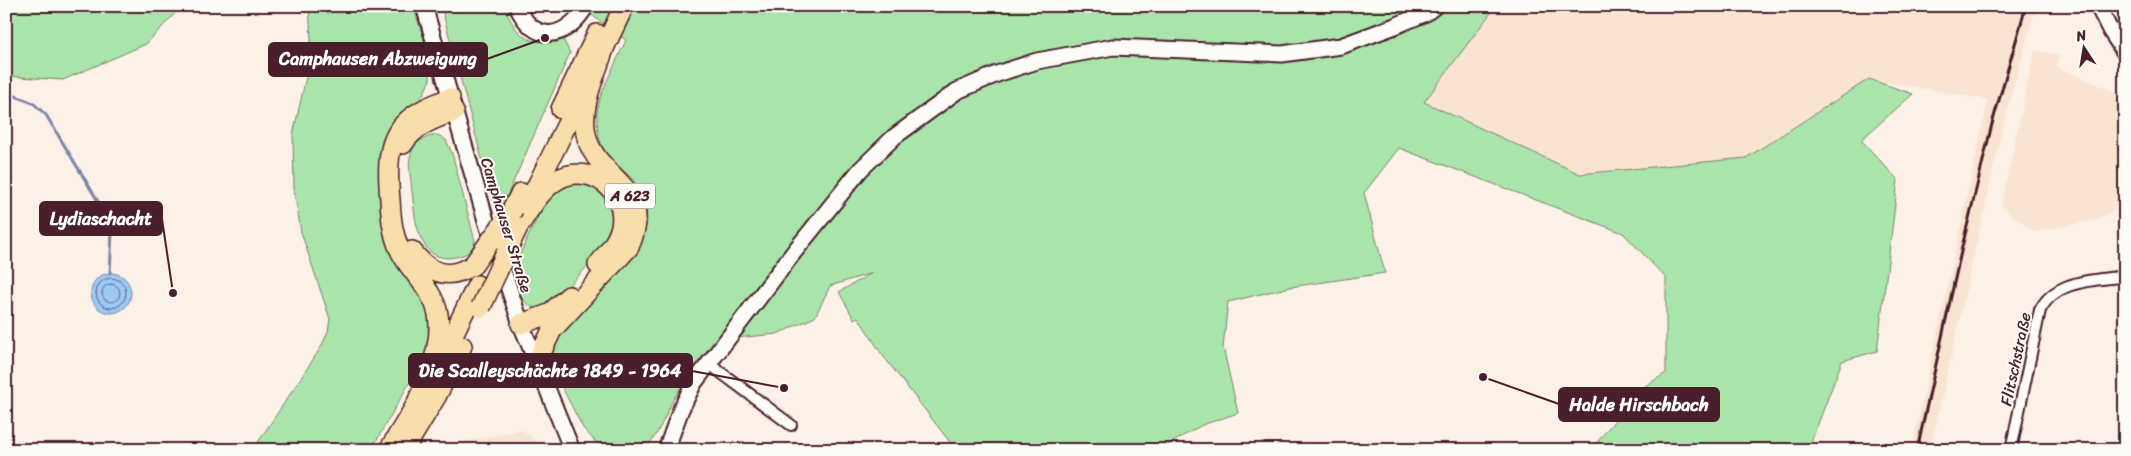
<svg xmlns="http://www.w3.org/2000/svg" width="2131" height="456" font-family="Sriracha,sans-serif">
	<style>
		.built { fill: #f9e3d2 }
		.green { fill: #a9e5ab; stroke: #7a826b }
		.water { fill: #9acaf6; stroke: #7a86a5 }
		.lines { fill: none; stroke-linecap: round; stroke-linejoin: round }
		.shore { stroke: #6a637c; stroke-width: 1 }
		.stream { stroke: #7a86a5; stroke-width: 3 }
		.street-casing { stroke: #4a1f2b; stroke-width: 14 }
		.secondary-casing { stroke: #4a1f2b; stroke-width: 19 }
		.highway-casing { stroke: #4a1f2b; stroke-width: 22 }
		.street { stroke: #fdfcf7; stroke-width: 10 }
		.secondary { stroke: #fdfcf7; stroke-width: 15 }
		.highway { stroke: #f9deab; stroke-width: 19 }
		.rail { stroke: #4a1f2b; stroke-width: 3 }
		.highway-bridge-casing { stroke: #4a1f2b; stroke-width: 22; stroke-linecap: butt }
		.highway-bridge { stroke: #f9deab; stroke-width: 19 }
		.labels { text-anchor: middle; stroke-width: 4; stroke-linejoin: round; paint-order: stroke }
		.shield { fill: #fdfcf7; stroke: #806168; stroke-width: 1 }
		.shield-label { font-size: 15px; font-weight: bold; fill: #4a1f2b }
		.street-label { font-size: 16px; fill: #4a1f2b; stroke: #fdfcf7 }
		.leader { fill: none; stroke: #4a1f2b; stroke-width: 2 }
		.callout-dot { fill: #4a1f2b; stroke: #fdfcf7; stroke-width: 2 }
		.callout { fill: #4a1f2b; stroke: #4a1f2b; stroke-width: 2 }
		.callout-label { font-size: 18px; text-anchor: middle; font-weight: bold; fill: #fff }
	</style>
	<rect width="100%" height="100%" fill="#fbf1e6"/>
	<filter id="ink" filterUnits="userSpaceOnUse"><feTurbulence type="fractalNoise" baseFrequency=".02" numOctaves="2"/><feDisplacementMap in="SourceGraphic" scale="10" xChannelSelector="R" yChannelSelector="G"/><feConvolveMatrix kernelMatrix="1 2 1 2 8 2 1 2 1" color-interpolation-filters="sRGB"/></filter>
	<g filter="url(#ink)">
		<path class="built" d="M1496 6H2036L2004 122 1930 450H1912L1988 100 1869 79 1746 158 1580 174 1424 102Z
			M2035 50 2059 55 2056 67 2115 92 2125 141V183L2121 204 2099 219 2034 232 2001 206Z
			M522 430 548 450H451L456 443Z"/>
		<path class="green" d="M6 6H182L146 44 63 80 6 76Z
			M309 6H413L431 60 430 80 423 95 410 108 381 193 432 319 431 345 371 450H253L320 349 328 332 330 319 301 232 294 190 293 135 308 68 311 39Z
			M441 6H504C517 38 529 47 563 39L570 53 504 203 496 205 493 200Z
			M593 6H1496L1424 102 1580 174 1746 158 1869 79 1913 94 1861 140 1898 180 1877 351 1842 361 1808 450H1591L1639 390 1666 373V278L1623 233 1399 148 1364 193 1385 273 1290 287 1228 302 1223 347 1238 413 1202 425 1159 450H956L881 353 858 317 854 319 839 292 872 273 830 286 815 317 777 334 715 340C700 360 684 380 672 402 663 420 659 433 645 450H603L583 428 550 364V344L634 253C650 224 653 197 626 173 618 165 609 159 603 148 598 139 597 125 597 115 596 98 619 57 626 40L590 14Z
			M438 135 446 140 452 153 475 241C472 252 467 254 456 257 417 265 415 218 412 191 411 177 406 161 413 149 418 139 429 136 438 135Z
			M586 181C596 187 618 206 617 219 613 246 565 289 545 309 523 311 518 291 511 273L548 195 560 186Z"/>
		<path class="water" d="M91 293a20 20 0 1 1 40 0a20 20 0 1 1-40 0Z"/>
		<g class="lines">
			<path class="shore" d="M96 293a15 15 0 1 1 30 0a15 15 0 1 1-30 0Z
				M102 293a9 9 0 1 1 18 0a9 9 0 1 1-18 0Z"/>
			<path class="stream" d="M6 92 33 103 46 115 110 221 112 232 110 273"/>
			<g class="street-casing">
				<path id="street" d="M708 363 791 425
					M2011 450 2040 310C2056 279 2094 281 2125 276"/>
			</g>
			<g class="secondary-casing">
				<path id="secondary" d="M424 6 487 224 521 324 572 450
					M517 6C534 45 566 40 586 6
					M2098 6 2110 30 2125 53
					M666 450 681 409 694 383 794 252 860 170 894 137 957 91 997 74 1037 61 1113 47 1282 54 1341 46 1395 26 1426 13 1435 6"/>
			</g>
			<g class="highway-casing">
				<path id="highway" d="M599 59 624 6
					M561 109 597 34
					M403 144C414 126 435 118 454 112
					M532 196 581 95
					M513 207 521 193
					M518 227C529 211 540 190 557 180 590 161 628 191 621 226 618 241 607 253 598 265
					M412 251C429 273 448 281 473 265
					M521 324 549 314 569 296
					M441 360 477 285
					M539 371 541 353 552 330 629 247C657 185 595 180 586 134 580 105 595 76 604 49
					M416 405C428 376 443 347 438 314 433 289 414 276 403 256 393 239 391 219 390 200 385 142 391 119 450 98
					M389 450 422 395
					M404 450 437 395 462 346"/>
			</g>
			<use href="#street" class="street"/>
			<use href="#secondary" class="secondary"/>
			<use href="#highway" class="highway"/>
			<path class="rail" d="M1917 450 1962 247 1992 124 2026 6"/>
			<g class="highway-bridge-casing">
				<path id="highway-bridge" d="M499 239 513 209
					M473 265 502 225
					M481 307 518 227"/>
			</g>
			<use href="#highway-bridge" class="highway-bridge"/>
		</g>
	</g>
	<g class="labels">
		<rect class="shield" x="605" y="183.5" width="50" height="25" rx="4"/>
		<g class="shield-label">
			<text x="630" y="201">A 623</text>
		</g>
		<g class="street-label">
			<text transform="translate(507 225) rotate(73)" y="6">Camphauser Straße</text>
			<text transform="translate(2015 359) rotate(-78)" y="6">Flitschstraße</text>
		</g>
	</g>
	<path class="leader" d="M545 38L487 59M173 293L162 219M784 388L692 371M1483 377L1559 404"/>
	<g class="callout-dot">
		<circle cx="545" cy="38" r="5"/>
		<circle cx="173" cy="293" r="5"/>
		<circle cx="784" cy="388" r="5"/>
		<circle cx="1483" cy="377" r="5"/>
	</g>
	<g class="callout">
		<rect x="269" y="43" width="218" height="33" rx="5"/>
		<rect x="40" y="202" width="122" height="33" rx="5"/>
		<rect x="409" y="354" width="283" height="33" rx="5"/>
		<rect x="1559" y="388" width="160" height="33" rx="5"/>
	</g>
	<g class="callout-label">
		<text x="378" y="65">Camphausen Abzweigung</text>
		<text x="101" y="225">Lydiaschacht</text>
		<text x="550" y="377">Die Scalleyschächte 1849 - 1964</text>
		<text x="1639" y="411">Halde Hirschbach</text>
	</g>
	<rect width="2131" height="456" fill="none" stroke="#fdfcf7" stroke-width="25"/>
	<rect x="12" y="12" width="2106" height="431" fill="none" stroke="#4a1f2b" stroke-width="2" filter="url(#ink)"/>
	<g transform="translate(2084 48) rotate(348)" stroke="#fdfcf7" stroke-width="4" paint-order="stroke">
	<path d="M0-4L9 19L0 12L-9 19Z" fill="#4a1f2b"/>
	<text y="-8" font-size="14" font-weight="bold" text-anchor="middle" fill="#4a1f2b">N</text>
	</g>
</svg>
